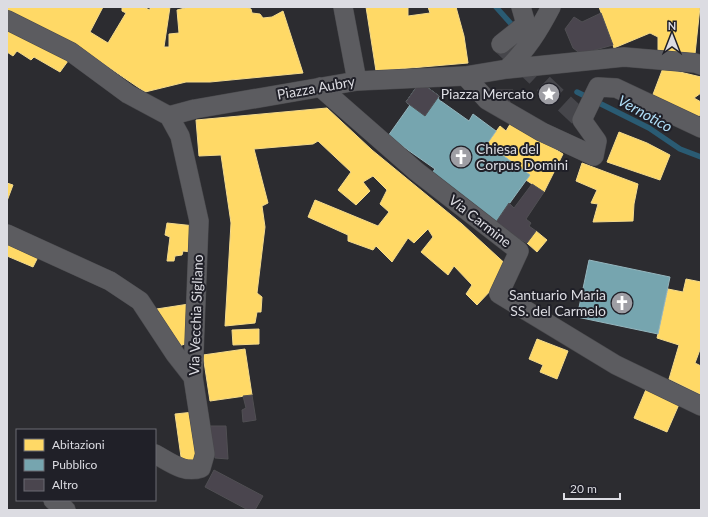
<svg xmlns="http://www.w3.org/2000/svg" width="708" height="517" font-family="Lato,sans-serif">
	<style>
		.homes { fill: #ffd966; stroke: #f4da8b }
		.public { fill: #76a5af; stroke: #95b6be }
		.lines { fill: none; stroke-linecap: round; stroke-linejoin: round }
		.stream { stroke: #2a5b73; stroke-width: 5.5 }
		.building { fill: #4a454e; stroke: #504f53 }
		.minor-tunnel { stroke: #46464b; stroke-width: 19; stroke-dasharray: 19 10; stroke-linecap: butt }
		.minor-casing { stroke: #49494c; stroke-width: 20 }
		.minor { stroke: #5c5c60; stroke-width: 19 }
		.labels { text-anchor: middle; stroke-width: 4; stroke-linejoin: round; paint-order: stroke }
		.street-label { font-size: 14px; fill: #dcdce2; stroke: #202028 }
		.poi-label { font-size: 14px; fill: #dcdce2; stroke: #202028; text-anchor: end }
		.water-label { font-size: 15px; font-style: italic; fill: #afdef7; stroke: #202028 }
	</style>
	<rect width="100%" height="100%" fill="#2c2c30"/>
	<path class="homes" d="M7 7H103L90 32 108 43 126 13 122 11V7H143L150 10V7H170L164 47H169V34L179 33 177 10 189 7H246L251 9 252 13 260 14 263 18 272 17 283 11 303 73 210 82H186L145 92 86 52 7 14Z
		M366 7H408V16L430 13 428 7H456L464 36 468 63 376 71Z
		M599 7H700L695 54 658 52V37L650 33 614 48Z
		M7 28 68 61 60 72 34 57 31 60 17 51 13 56 7 52Z
		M663 68 701 77V93L694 98 701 102V113L697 119 652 97Z
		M327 108 372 150 462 224 511 269 477 305 466 294 472 285 454 266 448 275 421 252 433 237 428 229 414 243 408 238 392 262 376 246 373 250 348 241V235L308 217 315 200 378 226 389 212 380 204 387 190 373 176 363 182 370 191 356 205 338 190 351 172 318 141 313 144 254 149 268 203 262 206 265 227 257 293 262 297 261 312H257L255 323 225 326 231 223 221 155 199 156 196 120Z
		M512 121 563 154 544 192 526 180 530 175 487 144 500 126 506 131Z
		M619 132 647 143 670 155 660 180 607 162Z
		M582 163 638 184 634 204 633 221 593 222 598 204 591 203 597 190 576 181Z
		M7 183 13 185 7 201Z
		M167 223 195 226 191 252 183 251 182 255 175 256 174 261H167L170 237 165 235Z
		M536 231 547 240 537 252 527 243Z
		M7 241 39 255 33 267 7 256Z
		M686 279 701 282V347L695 363 701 366V395L669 379 679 345 657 338 668 289 683 292Z
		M189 304 188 343 176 347 150 310Z
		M259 329V344L233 345 232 330Z
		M537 339 568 351 557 379 540 372 543 365 529 359Z
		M245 349 252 395 210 401 203 355Z
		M647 387 680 402 667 432 634 418Z
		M194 412 198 458 189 465 182 464 175 414Z"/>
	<path class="public" d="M420 82 439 96 438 99 469 121 473 114 496 131 487 144 530 175 494 225 428 178 435 169 388 136 410 105 406 102Z
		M589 260 670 277 658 334 577 317Z"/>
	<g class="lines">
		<path class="stream" d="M496 7 513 26
			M577 92 649 128 680 149 701 157"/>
	</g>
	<path class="building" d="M601 13 613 45 581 54 573 48 565 29 574 17 582 22Z
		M420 82 439 96 425 116 406 102Z
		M493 90H513L509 104 494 98Z
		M532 184 544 192 526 219 531 223 529 226 536 231 527 243 494 225 509 203 514 208Z
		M252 395 256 420 243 422 242 410 246 408 243 396Z
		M207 426H226L228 459 215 458Z
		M214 470 263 496 255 510H248L205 487Z"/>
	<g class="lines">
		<path class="minor-tunnel" d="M501 44 582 120"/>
		<g class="minor-casing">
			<path id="minor" d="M343 7 357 81
				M7 20 71 52 128 94 169 116
				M501 44 526 24 521 7
				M507 69C527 49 538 32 551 7
				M465 76 487 100 542 132 594 156 597 141 582 120 598 87 616 88 701 128
				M320 87 416 171 519 251 499 294 616 365 701 406
				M169 116 195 109 357 81 465 76 507 69 624 57 695 63 701 65
				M7 234 110 281 140 301 175 354 193 377
				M155 454C170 462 184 474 201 468L205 454 193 377 199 221 180 136 169 116
				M53 500 66 510"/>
		</g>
		<use href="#minor" class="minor"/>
	</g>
	<defs>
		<g id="sight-disc" transform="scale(1.15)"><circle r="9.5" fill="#9e9ea4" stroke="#202028"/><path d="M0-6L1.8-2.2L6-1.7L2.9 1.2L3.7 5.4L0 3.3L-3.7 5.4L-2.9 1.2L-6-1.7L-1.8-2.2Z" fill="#fff"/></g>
		<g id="church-disc" transform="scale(1.15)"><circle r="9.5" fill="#9e9ea4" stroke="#202028"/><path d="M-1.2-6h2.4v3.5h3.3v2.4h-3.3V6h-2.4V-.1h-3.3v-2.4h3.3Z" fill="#fff"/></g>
	</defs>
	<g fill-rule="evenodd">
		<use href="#sight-disc" x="549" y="94"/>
		<use href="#church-disc" x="461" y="157"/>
		<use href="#church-disc" x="622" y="303"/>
	</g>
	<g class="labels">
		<g class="street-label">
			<text transform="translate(316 88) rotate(-10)" y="5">Piazza Aubry</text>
			<text transform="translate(480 221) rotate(38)" y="5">Via Carmine</text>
			<text transform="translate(196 315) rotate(-88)" y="5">Via Vecchia Sigliano</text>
		</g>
		<g class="poi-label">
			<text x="534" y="99">Piazza Mercato</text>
			<text x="476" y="154" text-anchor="start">Chiesa del<tspan x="476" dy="16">Corpus Domini</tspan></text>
			<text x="606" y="300">Santuario Maria<tspan x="606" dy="16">SS. del Carmelo</tspan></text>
		</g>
		<g class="water-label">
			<text transform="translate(645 114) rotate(29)" y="5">Vernotico</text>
		</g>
	</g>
	<rect width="708" height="517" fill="none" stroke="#dcdce2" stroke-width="16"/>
	<rect x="16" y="429" width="140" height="72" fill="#202028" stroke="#6b6b72"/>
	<rect x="24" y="439" width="20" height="12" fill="#ffd966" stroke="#6b6b72"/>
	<text x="52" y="449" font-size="12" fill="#dcdce2">Abitazioni</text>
	<rect x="24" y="459" width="20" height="12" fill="#76a5af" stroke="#6b6b72"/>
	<text x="52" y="469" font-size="12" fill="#dcdce2">Pubblico</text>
	<rect x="24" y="479" width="20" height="12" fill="#4a454e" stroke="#6b6b72"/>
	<text x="52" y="489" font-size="12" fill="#dcdce2">Altro</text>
	<g transform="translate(672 36)" stroke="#202028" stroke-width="3" paint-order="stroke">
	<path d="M0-3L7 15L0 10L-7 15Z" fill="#dcdce2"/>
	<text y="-6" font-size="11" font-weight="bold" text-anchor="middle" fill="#dcdce2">N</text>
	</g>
	<path d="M564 493v6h56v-6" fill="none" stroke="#dcdce2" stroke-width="2"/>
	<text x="570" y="493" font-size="12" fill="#dcdce2" stroke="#202028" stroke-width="3" paint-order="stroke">20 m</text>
</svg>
